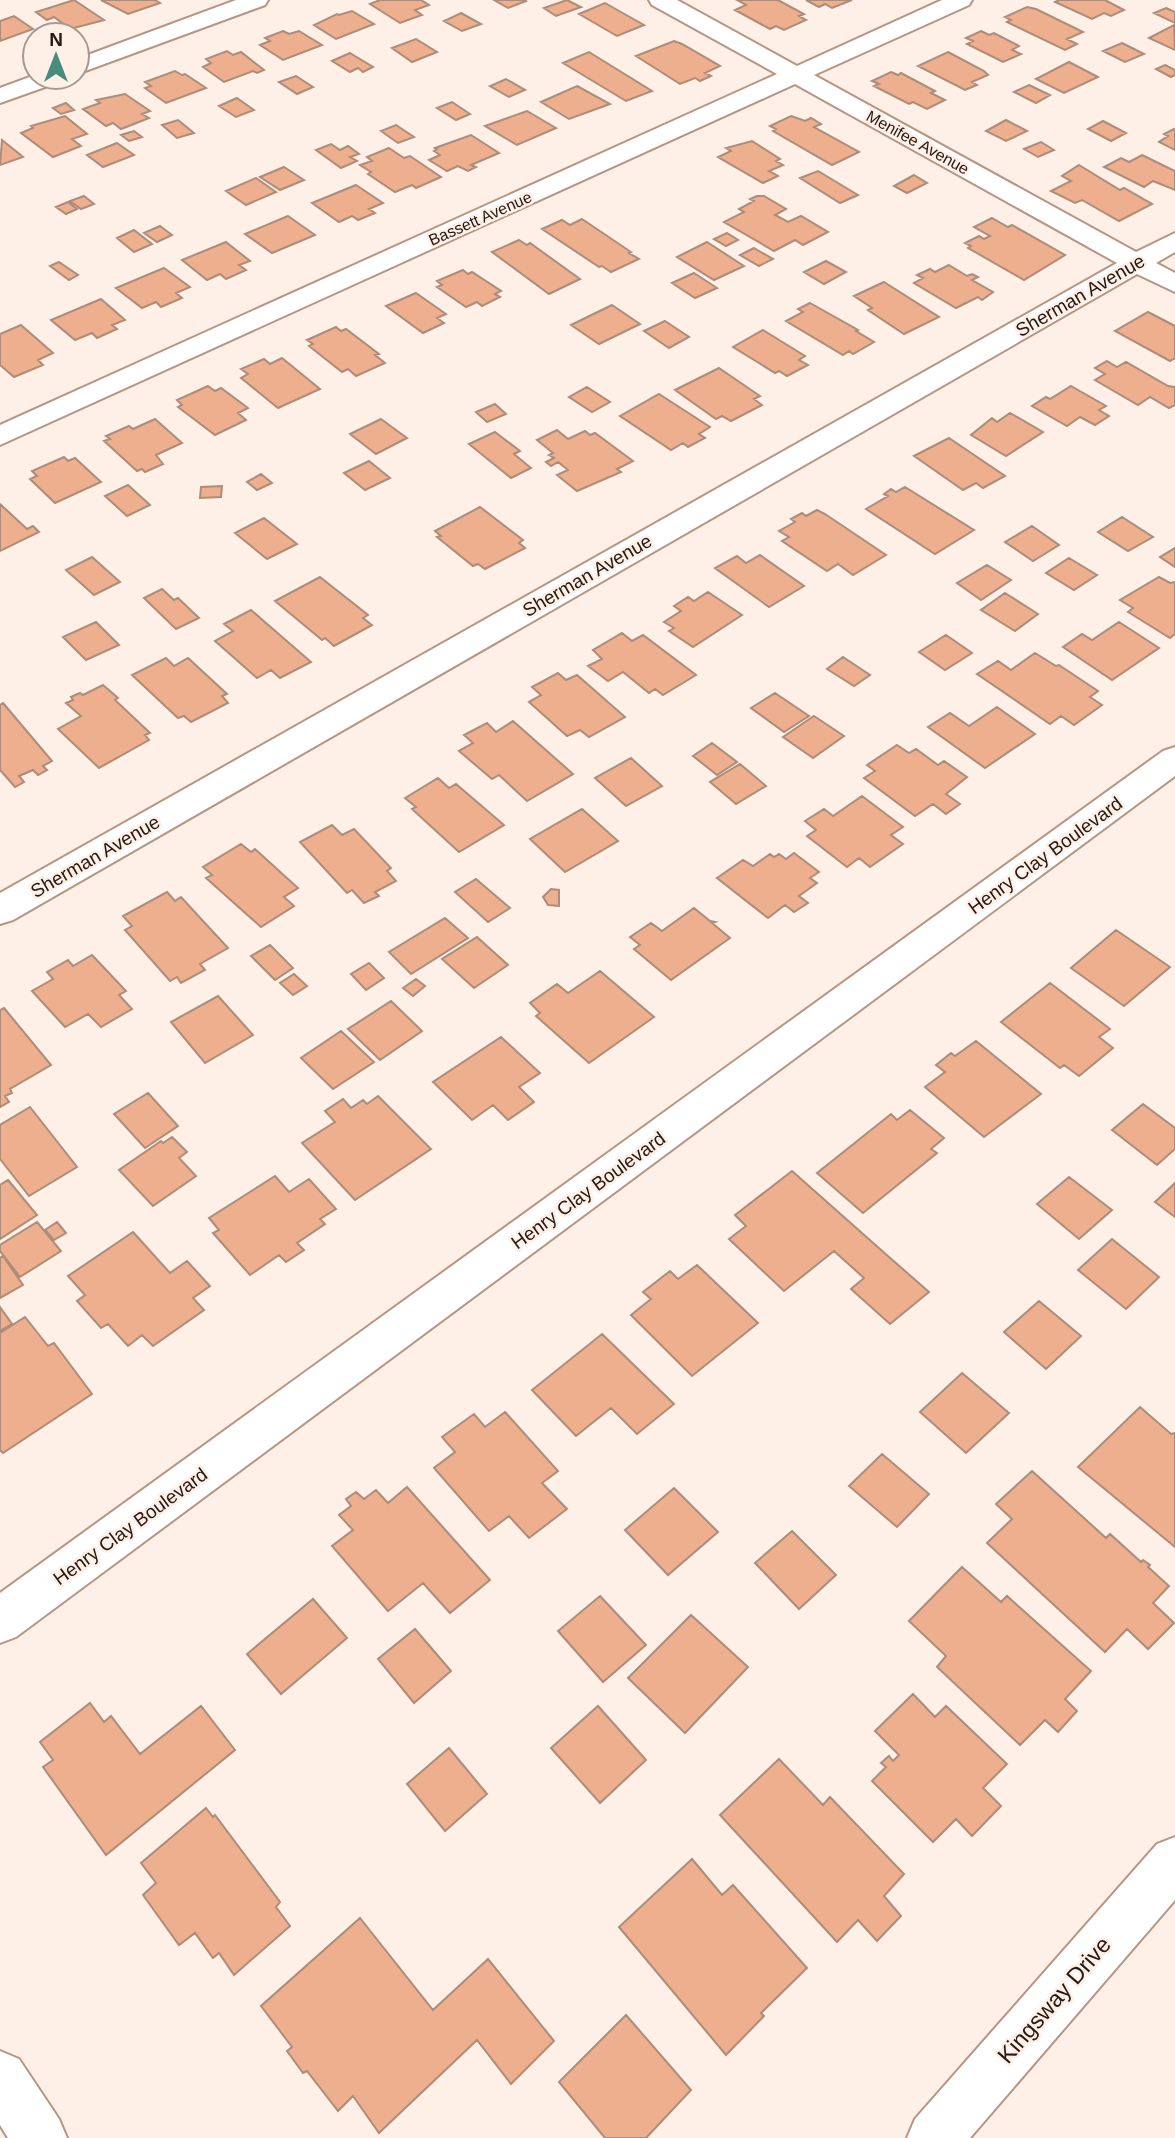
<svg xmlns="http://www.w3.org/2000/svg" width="1175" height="2138" font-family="Arial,sans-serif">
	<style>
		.building { fill: #edaf8d; stroke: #ad8c7a; stroke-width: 2 }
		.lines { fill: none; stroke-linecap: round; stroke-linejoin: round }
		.minor-casing { stroke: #b69583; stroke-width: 4 }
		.tertiary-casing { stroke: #b69583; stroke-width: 4 }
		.minor { fill: #fff; fill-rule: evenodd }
		.tertiary { fill: #fff; fill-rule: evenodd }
		.labels { text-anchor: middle; stroke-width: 5; stroke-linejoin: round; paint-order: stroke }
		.far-street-label { font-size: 16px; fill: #251912; stroke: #feefe7 }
		.street-label { font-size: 19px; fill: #251912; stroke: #feefe7 }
		.near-street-label { font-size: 23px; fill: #251912; stroke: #feefe7 }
	</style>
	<rect width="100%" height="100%" fill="#feefe7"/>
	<path class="building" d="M74 0 104 20 70 29 54 17 47 20 36 12Z
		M101 0H155L160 3 128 14Z
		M380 0H421L429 5 415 10 422 15 400 23 370 4Z
		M494 0H525L526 1 508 8Z
		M567 0 581 7 556 16 544 8Z
		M737 0H778L804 14 799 16 806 20 784 30 776 26 770 29 735 10 746 5Z
		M806 0H852L832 8 825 4 819 7Z
		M1059 0H1105L1124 10 1111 16 1104 13 1092 19 1055 2Z
		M605 3 644 25 617 36 579 14Z
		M1027 7 1036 9 1083 32 1067 39 1077 44 1065 50 1007 22 1011 20 1005 17Z
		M1166 8 1175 12V23L1154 13Z
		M352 11 374 24 336 39 314 25 337 14 339 15Z
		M461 13 481 24 462 31 444 21Z
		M14 16 33 29 0 41V21Z
		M1174 25 1175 50 1149 38Z
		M283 31 289 34 299 31 322 45 283 60 260 45 270 41 265 38Z
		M981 31 989 35 994 33 1019 46 1012 50 1021 54 1003 62 967 44 973 41 966 38Z
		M416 39 437 52 412 62 392 48Z
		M674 41 682 44 720 66 705 73 711 76 700 81 695 78 680 84 636 56Z
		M1122 43 1144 54 1125 62 1103 51Z
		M227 51 233 55 241 52 264 70 257 73 253 71 224 82 203 67 211 63 206 59Z
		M589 52 652 91 626 101 563 63Z
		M948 52 984 71 988 75 972 82 977 85 965 90 918 66Z
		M350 53 373 67 363 72 358 68 350 72 332 61Z
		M1069 62 1098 77 1064 93 1036 79Z
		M1165 65 1175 70V75L1171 77 1156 69Z
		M175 71 182 75 185 74 206 88 166 103 145 88 151 86 145 82Z
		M891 72 898 75 901 73 935 91 931 93 945 100 927 109 913 102 909 104 874 86 879 84 872 81Z
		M296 76 313 87 297 94 279 82Z
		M506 79 525 90 509 97 490 86Z
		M1029 85 1050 95 1036 103 1014 92Z
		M577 86 610 104 569 119 541 102Z
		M125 94 150 111 142 114 149 118 121 129 113 123 106 126 83 109 100 103 96 100Z
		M237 98 254 110 236 117 219 106Z
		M452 102 470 114 456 120 437 108Z
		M66 103 74 110 61 114 53 108Z
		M527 111 556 128 517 145 485 126Z
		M65 116 87 134 72 139 81 146 53 157 21 133 33 128 31 126Z
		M791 116 805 121 811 118 821 124 814 127 859 152 832 165 773 131 776 129 770 126Z
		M178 120 194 133 177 138 162 125Z
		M1006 120 1027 131 1006 141 986 131Z
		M1103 121 1126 133 1111 141 1088 129Z
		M396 125 414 137 398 143 381 131Z
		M1174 129 1175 130V150L1159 142 1168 136 1164 134Z
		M134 131 142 137 129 141 121 135Z
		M471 135 499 153 471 165 476 167 468 171 458 166 447 171 429 160 440 155 434 151 437 149 435 148Z
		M2 140 23 157 0 165Z
		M752 141 780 159 776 161 783 165 769 171 778 176 763 183 718 157 731 151 726 148Z
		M1041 142 1054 150 1038 157 1024 149Z
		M117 143 134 155 103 167 87 155Z
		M331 144 340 150 348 146 359 154 350 157 357 161 341 168 316 150Z
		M389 148 404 158 410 156 441 177 416 188 412 185 395 192 368 174 371 172 360 165 372 161 367 157Z
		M1142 155 1175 171V190L1153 181 1144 187 1104 167 1121 158 1129 162Z
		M1079 165 1120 190 1124 188 1152 204 1119 221 1082 200 1075 203 1051 191 1071 181 1062 176Z
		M284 167 304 180 280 190 260 177Z
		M818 171 858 195 840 203 800 178Z
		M914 175 927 183 907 193 894 186Z
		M256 178 276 192 246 205 226 191Z
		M356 185 383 203 369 209 375 213 358 220 352 216 339 222 312 203Z
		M84 196 94 204 81 209 70 201Z
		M757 196H764L786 209 775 215 788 222 801 216 828 232 803 245 795 240 774 251 724 222 744 212 739 209 754 201 750 199Z
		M68 202 77 209 66 214 56 207Z
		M288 216 315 235 272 253 245 234Z
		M992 218 1008 227 1012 225 1065 255 1024 280 968 248 971 246 965 243 979 236 984 239 990 236 974 227Z
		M582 219 631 252 629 253 639 259 611 272 602 266 599 267 542 229 562 220 570 225Z
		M160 226 172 235 157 242 144 233Z
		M134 230 152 244 134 252 117 238Z
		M727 233 738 240 726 246 714 239Z
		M519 240 527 245 530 243 580 279 549 294 492 252Z
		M226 242 250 261 239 265 246 270 226 279 220 274 207 280 182 260Z
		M707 242 744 266 714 280 677 257Z
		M754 248 773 259 759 266 740 255Z
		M826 261 846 272 824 284 804 272Z
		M59 262 78 275 69 280 50 266Z
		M949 265 967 276 972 274 978 277 972 280 993 292 982 300 978 297 956 308 914 283 923 278 917 275 930 269 935 272Z
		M164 268 190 287 176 293 182 298 161 307 156 302 142 308 116 288Z
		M463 270 468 274 472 272 501 291 495 294 500 297 482 306 477 302 466 307 437 287 442 285 437 281Z
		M694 273 717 288 695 298 672 283Z
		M884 282 939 317 904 334 868 310 872 308 854 296Z
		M416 293 446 314 437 318 444 323 423 333 386 306Z
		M101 299 125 320 112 325 117 329 97 338 92 333 75 340 51 320Z
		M810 303 858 330 856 331 874 342 853 354 849 351 843 355 786 321 803 312 798 309Z
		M612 305 640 324 599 344 571 325Z
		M1148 312 1175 326V358L1170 361 1115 331Z
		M665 321 689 337 669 348 644 331Z
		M21 325 53 353 38 360 43 365 14 377 0 365V334Z
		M336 327 341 331 346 329 379 354 375 355 385 363 356 376 348 369 342 372 309 346 313 344 307 340Z
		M763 330 805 356 799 360 808 365 787 376 779 371 775 373 733 347Z
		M282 358 320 389 278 408 241 378 248 374 241 369 264 359 270 364Z
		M1107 361 1117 367 1126 362 1168 386 1175 387V405L1169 408 1150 397 1138 405 1095 380 1105 374 1095 368Z
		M719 368 760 396 754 399 762 405 731 421 722 416 716 419 675 390Z
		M208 386 215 391 221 388 248 408 238 413 246 420 215 435 178 407 182 405 177 400Z
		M1071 386 1106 406 1099 410 1109 416 1095 425 1080 417 1067 426 1032 406 1046 397 1050 399Z
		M587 387 610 402 592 412 569 397Z
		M659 394 710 427 699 434 705 438 688 447 683 443 671 450 620 416Z
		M495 404 506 414 487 422 476 412Z
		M1010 413 1043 432 1006 456 971 435 992 418 997 422Z
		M155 419 182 443 156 455 163 464 145 472 142 469 137 471 104 441 110 439 106 436 129 426 133 429Z
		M381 419 407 438 376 454 350 434Z
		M557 430 568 439 585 431 590 435 595 433 633 461 617 469 621 472 577 491 557 475 568 470 558 462 551 466 546 462 554 458 549 455 553 453 537 440Z
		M495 432 520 451 514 454 531 468 511 478 469 444Z
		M949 438 1005 476 983 488 976 483 963 490 914 456Z
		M64 457 68 461 75 458 101 482 55 503 30 479 37 476 32 471Z
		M369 461 390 478 365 490 344 473Z
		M261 474 272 483 257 490 247 482Z
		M128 485 150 505 127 516 105 496Z
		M222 486 221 497 200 498 201 487Z
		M905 487 974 530 935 554 866 509 888 496 884 494 891 489 896 492Z
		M0 504 27 529 33 526 39 532 0 551Z
		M480 507 523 540 519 543 525 548 485 569 478 564 473 566 437 537 441 536 435 531Z
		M817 510 825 514 886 555 853 575 838 564 827 571 782 541 789 537 779 531 795 522 791 519 802 513 806 516Z
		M1122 517 1153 537 1128 551 1098 532Z
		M264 518 297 544 267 559 235 533Z
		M1032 526 1059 545 1033 561 1005 542Z
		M1175 548V567L1160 557Z
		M760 555 804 586 769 607 715 568 737 556 746 563Z
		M92 557 120 582 94 595 66 570Z
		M1069 558 1097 575 1074 590 1046 573Z
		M987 565 1011 580 981 600 957 583Z
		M320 577 368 615 363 618 372 625 334 646 325 638 322 640 275 601Z
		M1159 577 1170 583 1175 582V634L1170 638 1128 612 1133 608 1120 600Z
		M162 589 174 600 178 598 199 618 176 629 144 598Z
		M708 592 742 615 693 647 669 631 674 628 664 622 681 611 674 606 688 597 694 601Z
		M1005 593 1038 614 1015 631 981 610Z
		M251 610 311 662 280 678 271 670 257 678 215 641 233 631 224 624Z
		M96 622 119 645 86 660 63 637Z
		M1119 622 1159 648 1112 680 1063 647 1082 634 1092 640Z
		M622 633 632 641 643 635 696 675 663 695 655 689 649 693 623 672 608 681 588 666 602 659 593 650Z
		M946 635 972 653 945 670 919 652Z
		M1035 653 1056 666 1059 665 1098 691 1090 697 1102 705 1074 725 1061 716 1050 724 977 674 998 661 1011 670Z
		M843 657 870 675 854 686 827 669Z
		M166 658 174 666 188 658 227 694 222 696 228 703 191 722 184 716 178 718 132 675Z
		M558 673 566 680 577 675 625 717 589 737 580 730 567 736 529 702 541 695 532 687Z
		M103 685 118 698 115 700 150 733 145 735 149 740 99 768 58 729 81 716 66 703 73 700 71 697 80 693 83 695Z
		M775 693 809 716 784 732 751 708Z
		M3 703 52 761 43 766 47 770 38 775 33 770 19 776 24 782 15 787 0 770V705Z
		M997 707 1035 734 985 768 928 727 950 713 969 726Z
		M814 716 844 736 813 758 783 737Z
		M513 721 573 774 527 801 499 775 492 779 459 751 473 743 464 735 487 723 496 732Z
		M712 743 737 762 717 775 693 756Z
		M897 745 909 753 916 749 938 765 944 761 967 777 946 794 960 804 946 814 933 804 915 816 864 778 875 771 867 765Z
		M631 758 662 786 626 806 595 778Z
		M740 764 766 786 736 804 710 782Z
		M438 778 449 788 456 784 504 825 459 852 412 809 416 807 405 798Z
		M862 796 903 827 891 835 903 844 870 867 859 858 847 867 807 836 816 830 805 821 824 809 833 816Z
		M582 809 618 841 565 872 530 839Z
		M332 825 342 835 354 829 391 868 387 871 396 881 375 892 379 896 364 903 352 890 347 893 300 842Z
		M241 844 251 852 255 849 298 888 284 897 294 906 261 927 206 878 212 875 203 867Z
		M794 853 819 872 810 878 817 883 799 896 808 903 794 912 785 905 768 918 717 878 743 860 753 866 770 854 774 857 779 854 786 859Z
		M476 879 510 908 488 922 455 892Z
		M551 889 559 890V906L548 905 543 897Z
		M167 892 175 901 181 897 228 948 200 964 205 970 181 983 177 977 170 981 125 930 132 926 123 916Z
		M694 908 710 921 715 922 712 923 730 938 671 980 634 949 640 945 630 937 651 923 662 931Z
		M445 918 468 938 411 974 389 952Z
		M1116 930 1170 967 1124 1006 1071 968Z
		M477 937 508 965 474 988 442 959Z
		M270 945 293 968 275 980 251 956Z
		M92 955 126 991 119 995 132 1009 101 1027 88 1014 65 1027 32 991 53 979 47 972 68 960 73 966Z
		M369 963 384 978 366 990 351 974Z
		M600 971 654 1017 589 1063 536 1016 540 1013 530 1003 557 984 568 993Z
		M294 974 307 986 293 995 280 983Z
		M416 979 425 986 413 996 403 988Z
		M1050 983 1110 1029 1099 1037 1113 1048 1079 1076 1064 1065 1060 1068 1001 1022Z
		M218 996 253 1035 205 1063 171 1022Z
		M391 1001 422 1031 380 1060 348 1029Z
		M4 1008 51 1065 10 1089 12 1093 5 1096 9 1102 0 1107V1010Z
		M341 1031 374 1062 333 1089 301 1058Z
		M501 1037 540 1073 519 1087 534 1102 508 1120 493 1105 472 1120 433 1082Z
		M976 1041 1041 1094 984 1137 925 1087 945 1072 936 1065 951 1053 955 1056Z
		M148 1093 178 1126 145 1148 114 1114Z
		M378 1096 431 1149 355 1200 302 1143 335 1122 325 1111 343 1099 351 1108 363 1100 367 1104Z
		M1143 1104 1175 1128V1149L1157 1165 1112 1130Z
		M30 1107 77 1167 29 1196 0 1159V1125Z
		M910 1110 944 1138 931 1149 937 1153 863 1213 817 1173 891 1114 897 1120Z
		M172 1137 187 1152 179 1158 196 1176 153 1206 119 1170 161 1141 163 1143Z
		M792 1171 889 1257 929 1292 890 1324 851 1289 864 1278 834 1251 784 1291 729 1239 746 1226 735 1215Z
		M275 1176 289 1192 309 1179 336 1209 320 1219 325 1224 297 1243 304 1250 286 1262 279 1255 250 1275 213 1233 219 1230 209 1218Z
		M1069 1177 1112 1210 1079 1239 1037 1204Z
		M8 1180 37 1215 0 1239V1185Z
		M1175 1183V1217L1155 1202Z
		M37 1222 61 1251 20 1277 0 1251V1245Z
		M57 1222 66 1233 54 1240 45 1230Z
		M133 1232 170 1273 187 1261 210 1286 193 1298 204 1310 153 1346 142 1335 128 1346 108 1324 101 1328 77 1301 85 1295 68 1276Z
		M1112 1239 1159 1277 1126 1309 1078 1270Z
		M3 1256 23 1285 0 1298V1258Z
		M697 1265 758 1323 692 1376 631 1315 651 1299 643 1292 670 1271 678 1279Z
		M1039 1301 1081 1336 1046 1369 1004 1332Z
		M0 1307 12 1324 0 1331Z
		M25 1317 48 1346 54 1343 92 1394 3 1453 0 1450V1333Z
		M602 1334 674 1404 637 1434 611 1408 576 1436 532 1390Z
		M962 1373 1009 1413 966 1453 920 1412Z
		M1140 1407 1171 1434 1175 1433V1547L1078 1467Z
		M505 1412 558 1471 542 1483 567 1509 529 1538 509 1516 489 1531 434 1468 455 1452 442 1437 474 1414 485 1427Z
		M882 1454 929 1494 897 1527 849 1486Z
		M1032 1471 1106 1538 1110 1534 1141 1562 1143 1560 1150 1565 1148 1567 1169 1586 1153 1603 1174 1623 1148 1649 1127 1629 1105 1652 987 1543 1012 1519 996 1504Z
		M407 1487 490 1580 450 1613 423 1583 388 1611 332 1546 353 1530 339 1515 351 1506 346 1499 356 1492 364 1499 376 1490 388 1503Z
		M674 1488 718 1532 668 1575 625 1530Z
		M792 1531 836 1575 799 1609 755 1563Z
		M962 1567 1001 1602 1007 1596 1091 1671 1065 1699 1077 1711 1058 1732 1045 1720 1020 1745 937 1667 946 1656 909 1621Z
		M600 1596 646 1645 603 1682 558 1631Z
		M313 1599 347 1638 281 1694 247 1654Z
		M691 1615 748 1667 685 1733 628 1678Z
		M415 1629 451 1671 414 1703 378 1659Z
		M913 1694 935 1717 946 1706 1007 1764 983 1788 1001 1806 972 1836 956 1819 933 1842 872 1781 886 1767 881 1763 889 1756 893 1761 899 1755 875 1731Z
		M90 1703 104 1722 111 1716 140 1754 201 1706 235 1750 106 1855 43 1767 53 1760 40 1742Z
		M598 1706 646 1760 600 1803 551 1748Z
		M449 1748 487 1794 445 1831 407 1784Z
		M779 1759 823 1805 830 1797 904 1874 884 1896 901 1916 877 1941 858 1920 837 1942 720 1815Z
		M206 1808 213 1817 215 1815 280 1902 276 1907 290 1926 234 1975 219 1953 213 1958 195 1933 179 1945 143 1895 156 1883 141 1863Z
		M692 1859 722 1895 733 1885 807 1968 761 2013 764 2016 726 2055 619 1927Z
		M360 1918 433 2010 488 1959 554 2041 511 2084 477 2040 379 2133 353 2096 338 2111 307 2071 303 2073 287 2051 292 2047 261 2006Z
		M626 2015 691 2090 646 2138H605L559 2082Z"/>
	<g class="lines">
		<g class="minor-casing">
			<path id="minor" d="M236 0H268L265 5 77 74V59Z
				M649 0H677L797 66 942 0H972L969 5 814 75 1136 252 1175 233V252L1156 263 1175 273V292L1137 274 13 920 0 924V893L1117 263 795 84 0 445V425L777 74 652 5Z
				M35 75V77H63L59 82 0 103V88Z
				M1175 1837V1900L970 2138H907L915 2119 1157 1844Z
				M0 2051 19 2059 59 2119 67 2138H8L0 2125Z"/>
		</g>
		<g class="tertiary-casing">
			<path id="tertiary" d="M1175 747V776L16 1637 0 1643V1593L1163 751Z"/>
		</g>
		<use href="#minor" class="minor"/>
		<use href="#tertiary" class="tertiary"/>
	</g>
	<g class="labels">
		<g class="far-street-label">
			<text transform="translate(918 142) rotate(29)" y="6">Menifee Avenue</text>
			<text transform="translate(480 218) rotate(-24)" y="6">Bassett Avenue</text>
		</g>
		<g class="street-label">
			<text transform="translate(1080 295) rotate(-30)" y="7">Sherman Avenue</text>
			<text transform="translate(587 575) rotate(-30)" y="7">Sherman Avenue</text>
			<text transform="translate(1045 855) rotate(-36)" y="7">Henry Clay Boulevard</text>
			<text transform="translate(95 856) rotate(-30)" y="7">Sherman Avenue</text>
			<text transform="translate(588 1190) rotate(-36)" y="7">Henry Clay Boulevard</text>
			<text transform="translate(130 1526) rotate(-36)" y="7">Henry Clay Boulevard</text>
		</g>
		<g class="near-street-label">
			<text transform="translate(1054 2000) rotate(-49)" y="8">Kingsway Drive</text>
		</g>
	</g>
	<g transform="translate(56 56)"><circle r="33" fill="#feefe7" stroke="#a79992" stroke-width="2"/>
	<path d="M0-5L12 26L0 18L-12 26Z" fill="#488c80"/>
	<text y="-10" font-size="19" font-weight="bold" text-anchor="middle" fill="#251912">N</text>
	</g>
</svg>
